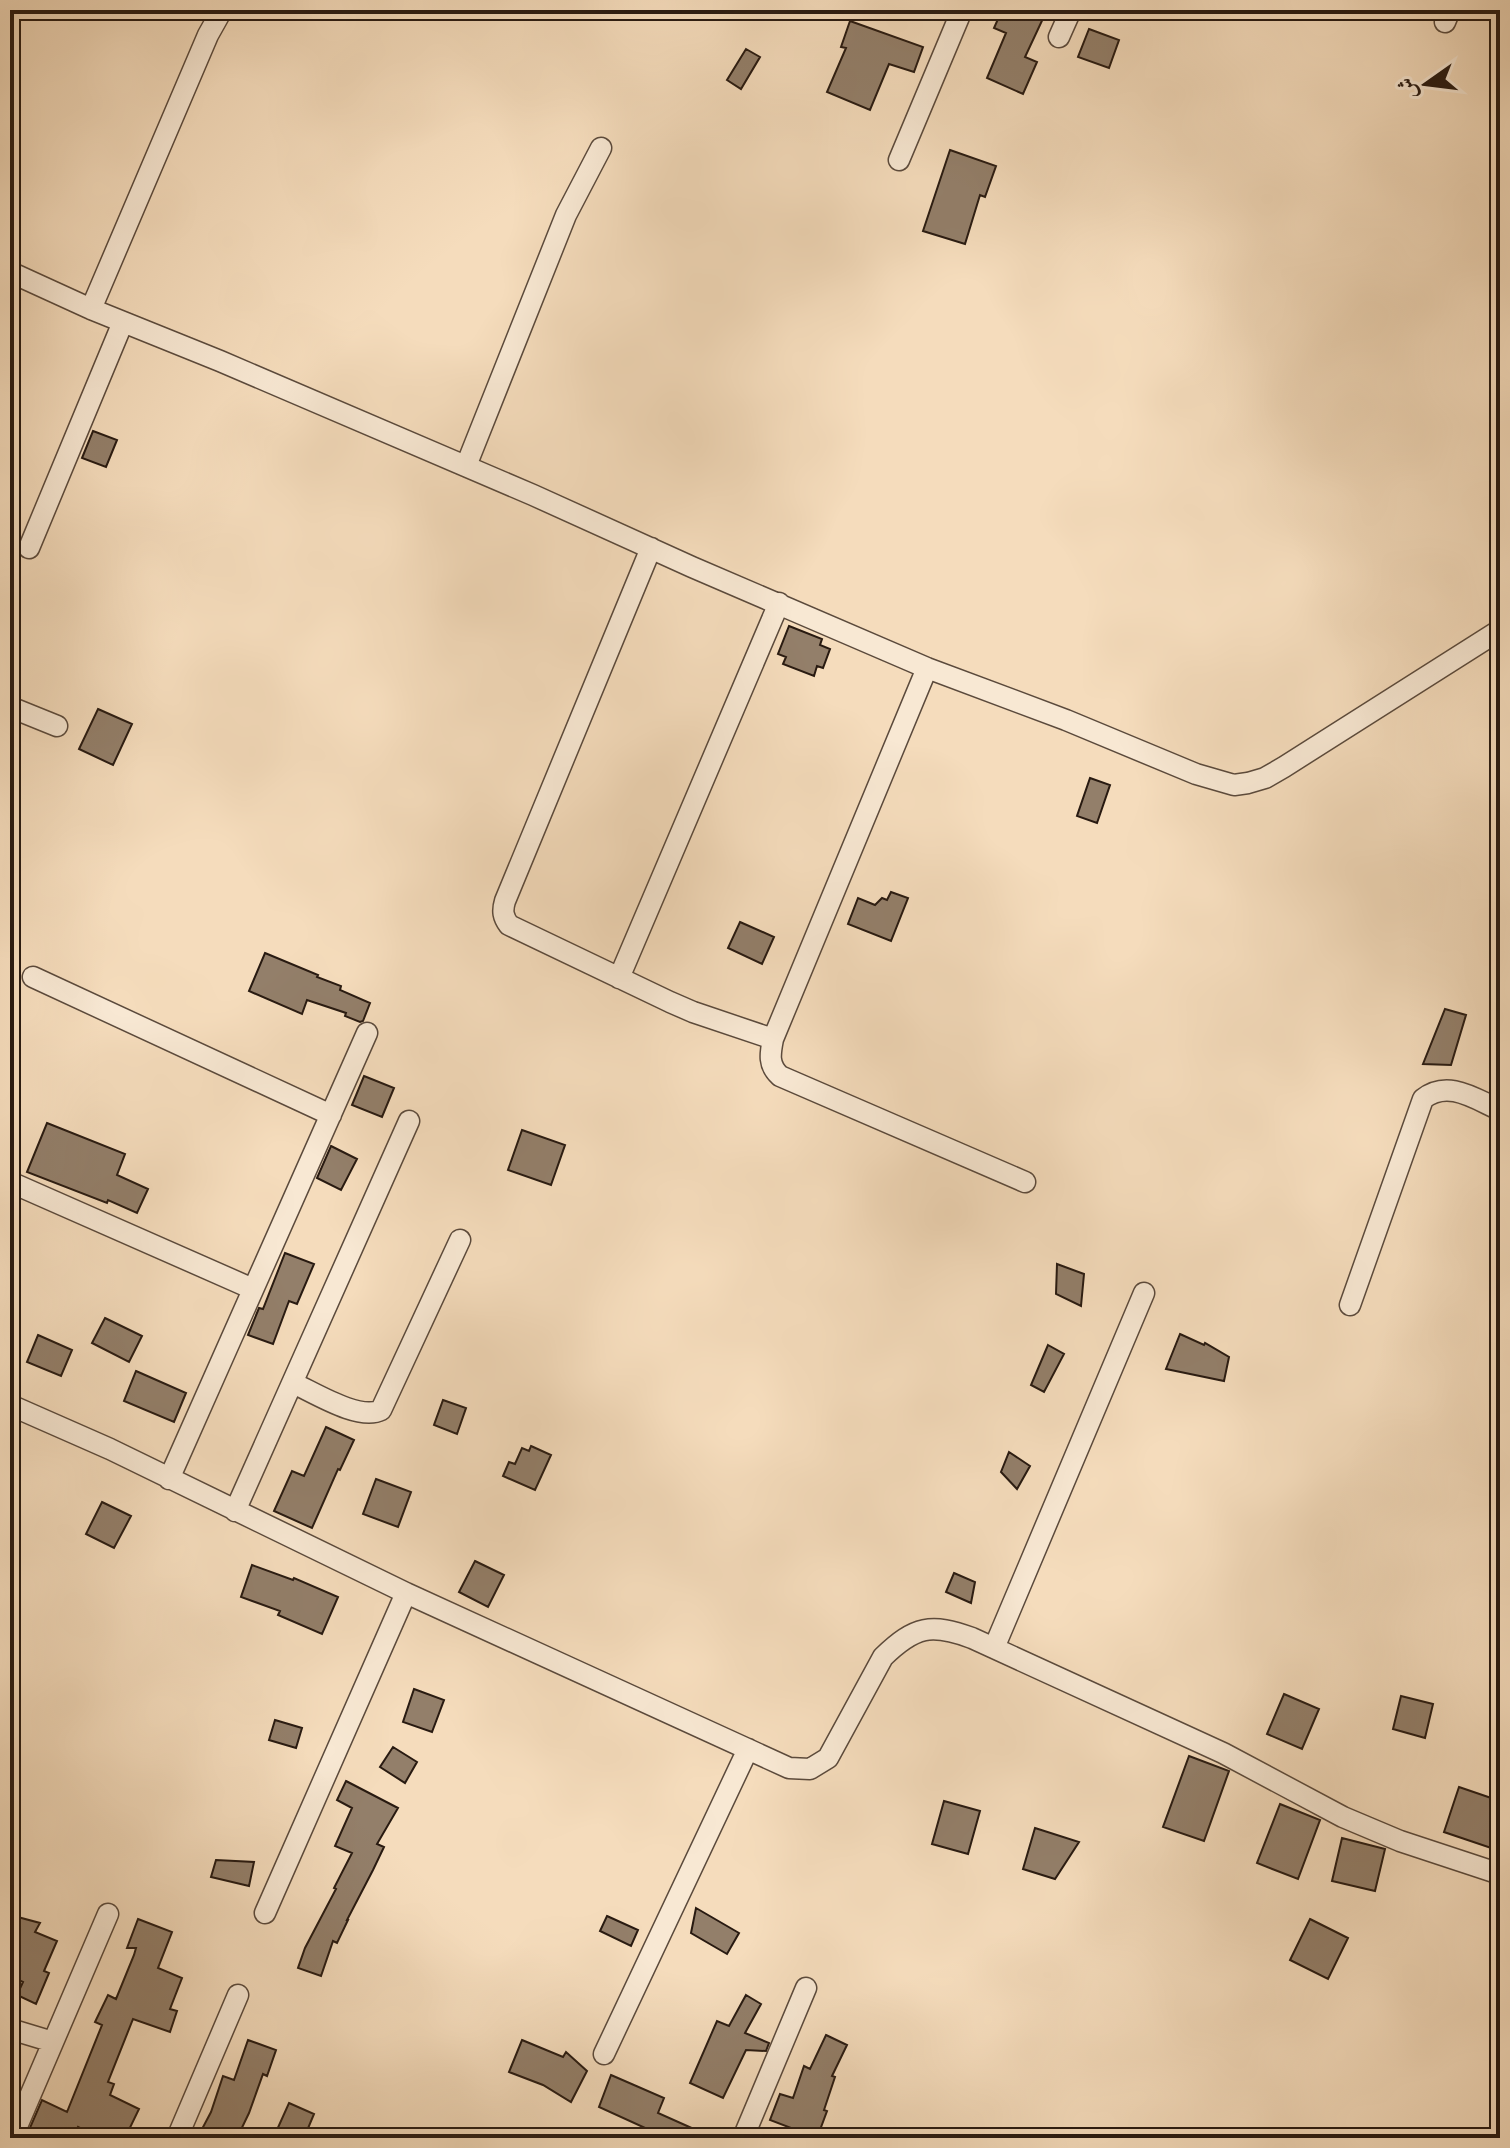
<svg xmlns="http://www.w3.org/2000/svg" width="1510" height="2148" font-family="'IM FELL Double Pica',Amiri,serif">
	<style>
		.building { fill: #937f6a; stroke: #281a11; stroke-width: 2 }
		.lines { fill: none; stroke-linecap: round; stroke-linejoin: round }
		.minor-casing { stroke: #5b4a3c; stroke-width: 23 }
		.minor { stroke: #f8e8d3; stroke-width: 20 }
	</style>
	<rect width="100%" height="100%" fill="#f5dcbc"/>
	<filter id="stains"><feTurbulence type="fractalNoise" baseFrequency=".0025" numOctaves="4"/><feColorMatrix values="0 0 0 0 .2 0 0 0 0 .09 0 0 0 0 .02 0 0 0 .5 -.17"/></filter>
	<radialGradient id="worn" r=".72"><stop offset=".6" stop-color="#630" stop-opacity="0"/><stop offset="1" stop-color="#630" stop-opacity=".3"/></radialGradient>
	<path class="building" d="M1002 10H1047L1025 57 1037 62 1023 94 987 78 1006 33 994 28Z
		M850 21 923 47 914 72 889 64 870 110 827 92 846 48 841 47Z
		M1089 29 1119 40 1109 68 1078 57Z
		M746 49 760 57 741 89 727 80Z
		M950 150 996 166 985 197 980 195 965 244 923 231Z
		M93 431 117 440 106 467 82 458Z
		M789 626 822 639 820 645 830 649 823 668 817 666 814 676 783 664 786 657 778 654Z
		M98 709 132 724 113 765 79 749Z
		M1090 778 1110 785 1097 823 1077 816Z
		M891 892 908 898 891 941 848 924 858 898 875 905 882 898 887 900Z
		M740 922 774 937 762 964 728 948Z
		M265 953 318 975 317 977 341 986 340 990 370 1003 363 1021 360 1022 345 1016 346 1013 307 1000 302 1014 249 991Z
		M1445 1009 1466 1015 1451 1065 1423 1064Z
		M364 1076 394 1088 382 1117 352 1105Z
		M47 1123 125 1154 117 1175 148 1189 137 1213 108 1200 107 1203 27 1172Z
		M522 1130 565 1145 551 1185 508 1170Z
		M331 1146 357 1159 341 1190 317 1178Z
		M285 1253 314 1264 297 1304 289 1301 273 1344 248 1335 259 1308 263 1309Z
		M1057 1264 1084 1274 1081 1306 1056 1294Z
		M105 1318 142 1336 129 1362 92 1343Z
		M1180 1334 1204 1345 1205 1343 1229 1357 1224 1381 1166 1369Z
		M38 1335 72 1350 61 1376 27 1362Z
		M1048 1345 1064 1354 1044 1392 1031 1385Z
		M136 1371 186 1393 174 1422 124 1401Z
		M443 1400 466 1408 457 1434 434 1425Z
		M326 1427 354 1440 340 1470 338 1469 312 1528 274 1511 292 1471 304 1476Z
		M531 1446 551 1455 535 1490 503 1476 509 1462 515 1464 522 1448 529 1451Z
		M1009 1452 1030 1466 1017 1489 1001 1472Z
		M376 1479 411 1492 398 1527 363 1514Z
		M102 1502 131 1516 114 1548 86 1534Z
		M475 1561 504 1575 488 1607 459 1592Z
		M252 1565 293 1580 294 1578 338 1597 322 1634 278 1615 280 1611 241 1597Z
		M954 1573 975 1582 971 1603 946 1592Z
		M414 1689 444 1700 432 1732 403 1722Z
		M1284 1694 1319 1709 1302 1749 1267 1734Z
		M1401 1696 1433 1704 1425 1738 1393 1729Z
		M275 1720 302 1728 296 1748 269 1740Z
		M393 1747 417 1762 405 1783 380 1767Z
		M1189 1756 1229 1771 1204 1841 1163 1827Z
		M346 1781 398 1808 377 1844 384 1847 373 1870 347 1920H348L337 1943 333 1941 321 1976 298 1968 305 1948 336 1889 334 1888 352 1853 335 1846 352 1808 337 1800Z
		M1459 1787 1500 1801V1840L1497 1850 1444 1832Z
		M944 1801 980 1811 968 1854 932 1844Z
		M1280 1804 1320 1820 1298 1879 1257 1863Z
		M1035 1828 1079 1842 1055 1879 1023 1869Z
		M1342 1838 1385 1849 1375 1891 1332 1881Z
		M216 1860 254 1862 249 1886 211 1877Z
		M696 1908 739 1933 727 1954 691 1933Z
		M14 1916 40 1923 35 1932 57 1941 44 1971 49 1973 36 2004 17 1995 23 1982 10 1976V1926Z
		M607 1916 638 1930 631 1946 600 1931Z
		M138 1919 172 1932 158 1968 182 1978 170 2009 177 2011 170 2032 133 2019 108 2082 114 2084 110 2095 139 2109 125 2138H99L78 2127 73 2138H45L29 2130 42 2100 67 2112 102 2025 95 2022 108 1995 116 1999 134 1955 136 1948H127Z
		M1310 1919 1348 1938 1328 1979 1290 1960Z
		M746 1995 761 2004 745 2033 769 2043 766 2051 746 2050 723 2098 690 2083 717 2021 729 2026Z
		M826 2035 847 2045 832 2076 835 2077 824 2110 827 2111 817 2138 770 2120 780 2094 793 2098 804 2066 810 2069Z
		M248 2040 276 2050 267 2076 263 2074 249 2113 237 2138H219L202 2129 211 2112 223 2076 234 2080Z
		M522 2040 563 2057 566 2052 587 2071 571 2102 543 2085 509 2072Z
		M611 2075 664 2098 658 2113 714 2138H667L599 2107Z
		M289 2103 314 2114 304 2138H290L276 2132Z"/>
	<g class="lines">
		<g class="minor-casing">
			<path id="minor" d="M1445 22 1450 10
				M1059 37 1071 10
				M899 160 962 10
				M10 272 91 309 220 361 533 495 692 567 927 668 1066 720 1196 774 1234 785 1248 783 1265 778 1284 767 1500 630
				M91 309 208 35 222 10
				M466 466 566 215 601 148
				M29 548 123 322
				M651 548 505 901C502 911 503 917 509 925L670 1002 693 1012 773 1039
				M927 668 773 1039C770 1054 768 1065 780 1076L1025 1182
				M10 707 57 726
				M33 977 331 1115
				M619 978 779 603
				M10 1182 253 1289
				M1350 1305 1423 1099C1448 1079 1475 1099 1500 1110
				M293 1383C315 1393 359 1421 381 1410L460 1240
				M10 1405 110 1449 406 1593 789 1768 810 1769 828 1758 883 1657C915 1626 931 1623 972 1638L1223 1753 1343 1817 1400 1841 1500 1874
				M169 1479 367 1033
				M235 1511 409 1121
				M994 1648 1144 1293
				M265 1913 406 1593
				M10 2029 53 2042
				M604 2054 748 1749
				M12 2138 108 1914
				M177 2138 238 1995
				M743 2138 806 1988"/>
		</g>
		<use href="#minor" class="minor"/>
	</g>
	<rect width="1510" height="2148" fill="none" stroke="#f5dcbc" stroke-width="40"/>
	<rect x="12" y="12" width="1486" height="2124" fill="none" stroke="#281a11" stroke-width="4"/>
	<rect x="20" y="20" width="1470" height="2108" fill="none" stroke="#281a11" stroke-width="2"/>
	<g transform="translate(1426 84) rotate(256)" stroke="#f8e8d3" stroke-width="6" paint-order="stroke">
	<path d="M0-6L14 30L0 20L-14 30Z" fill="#281a11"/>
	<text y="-12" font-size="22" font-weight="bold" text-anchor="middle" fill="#281a11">ش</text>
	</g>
	<rect width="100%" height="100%" filter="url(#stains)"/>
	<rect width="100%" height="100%" fill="url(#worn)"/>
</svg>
